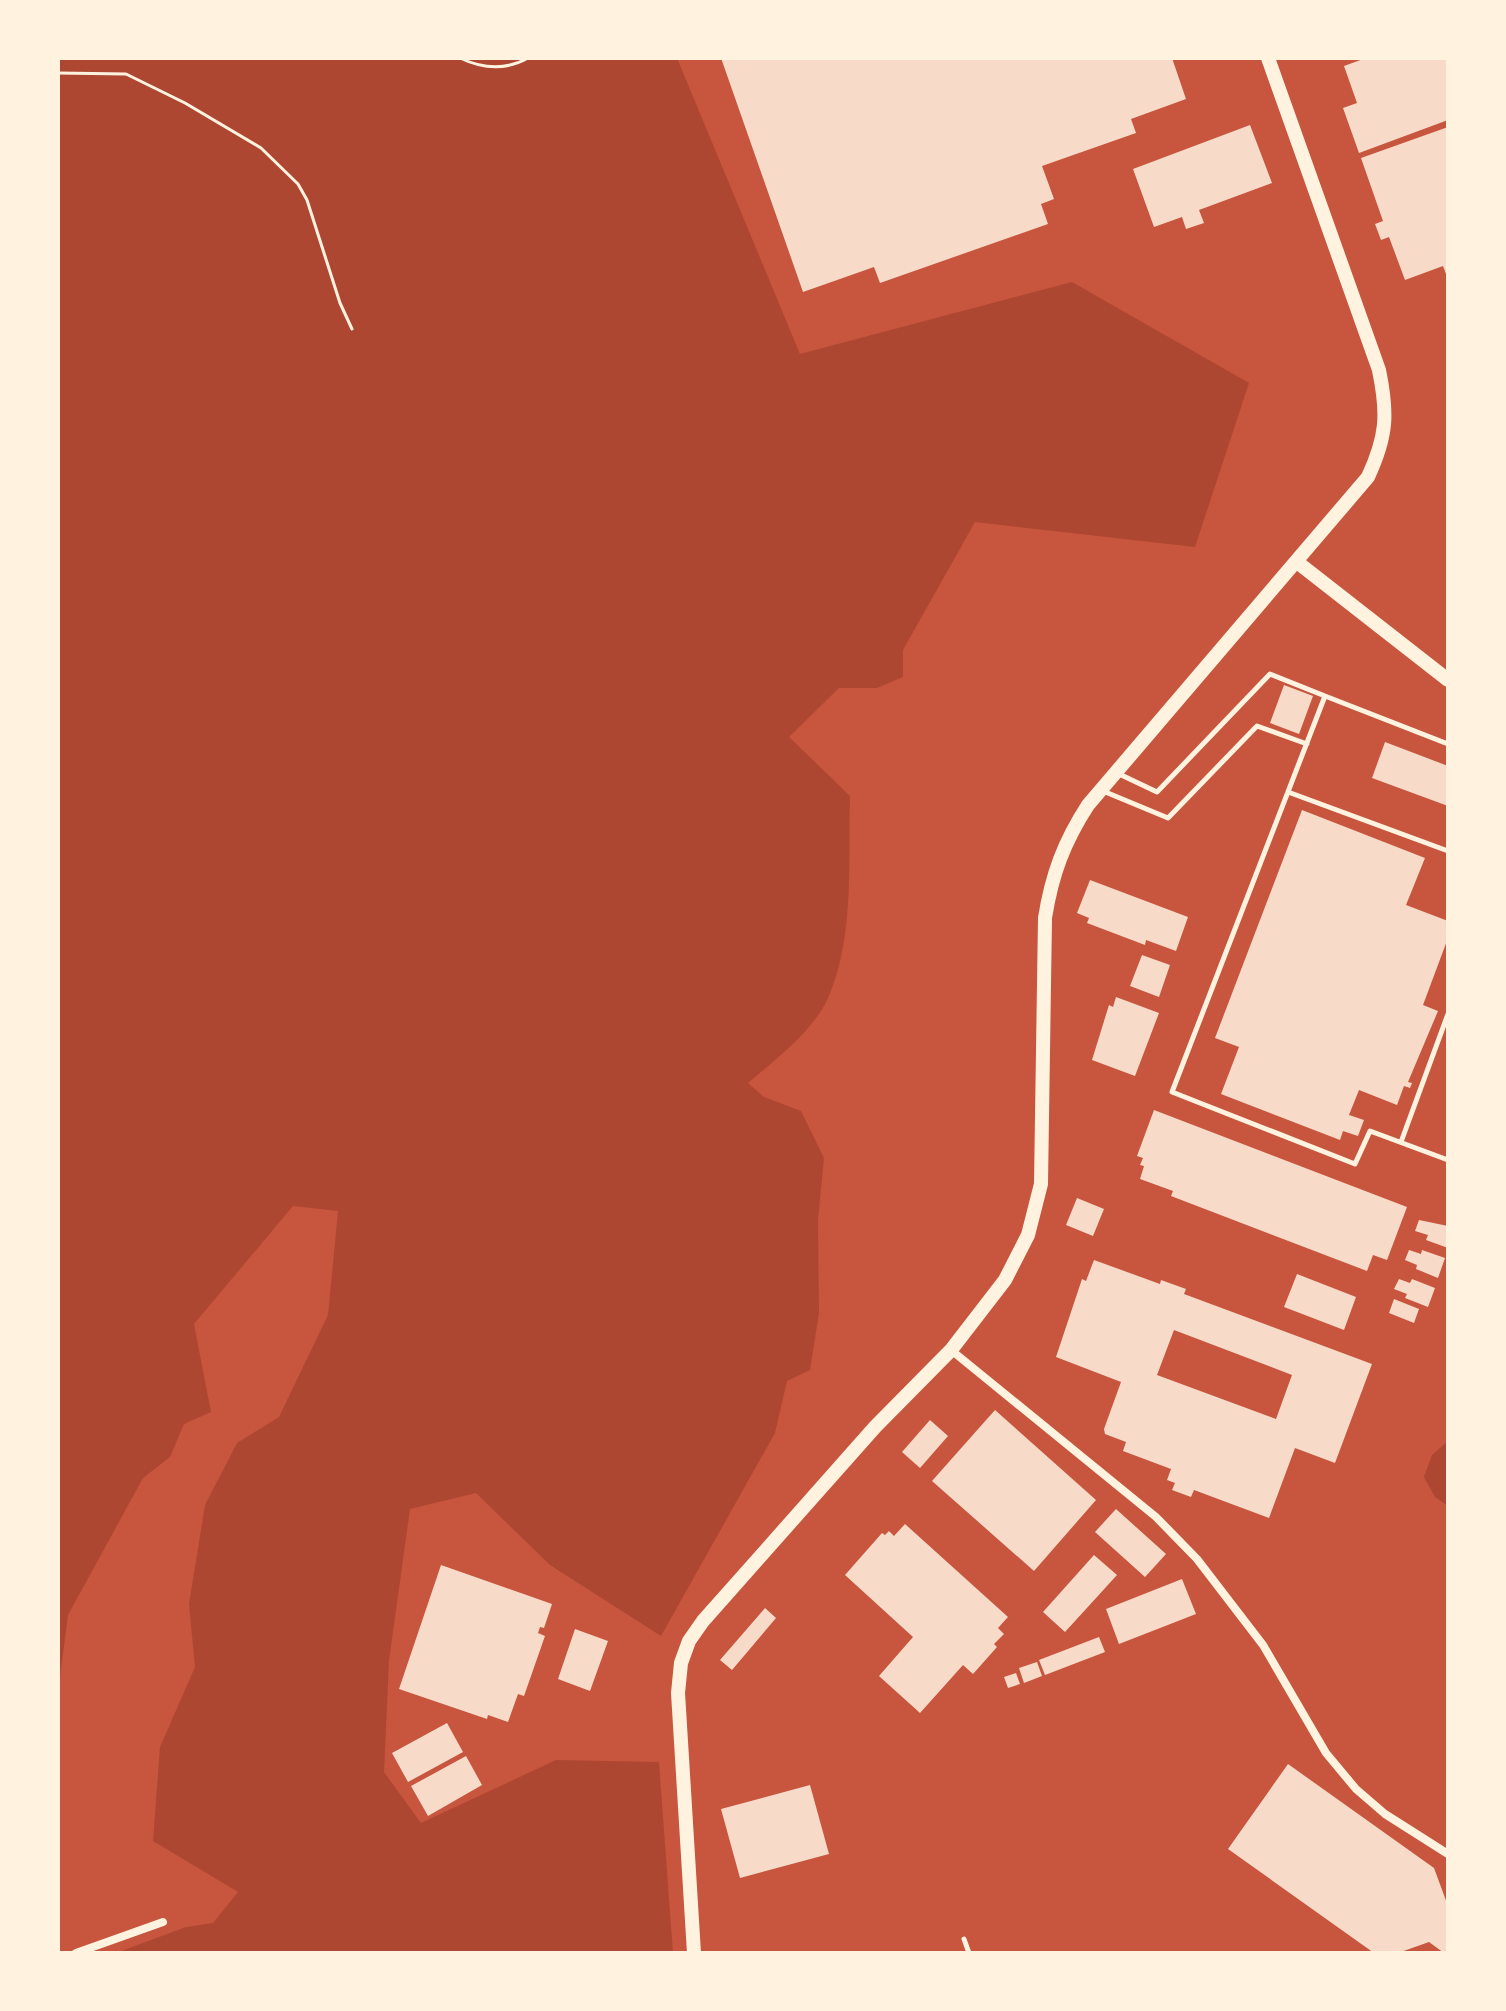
<svg xmlns="http://www.w3.org/2000/svg" width="1506" height="2011" font-family="Lato,sans-serif">
	<style>
		.green { fill: #ae4732 }
		.building { fill: #f7dbc8; fill-rule: evenodd }
		.lines { fill: none; stroke-linecap: round; stroke-linejoin: round }
		.path { stroke: #fff3e0; stroke-width: 3 }
		.service { stroke: #fff3e0; stroke-width: 5 }
		.minor { stroke: #fff3e0; stroke-width: 8 }
		.tertiary { stroke: #fff3e0; stroke-width: 14 }
	</style>
	<rect width="100%" height="100%" fill="#c8553d"/>
	<path class="green" d="M58 58H677L800 354 1072 282 1249 383 1195 547 975 522 903 650V677L877 688H839L789 737 850 796C848 861 855 937 828 998 814 1030 774 1061 748 1083L764 1097 801 1111 824 1158 818 1220 819 1313 810 1370 787 1381 775 1433 661 1636 550 1565 476 1493 410 1509 389 1661 384 1772 421 1823 556 1760 659 1762 673 1953H116L186 1927 213 1923 238 1892 153 1841 160 1747 195 1667 189 1604 205 1505 237 1443 279 1417 328 1315 338 1211 293 1206 194 1324 211 1412 184 1424 170 1457 143 1478 68 1615 58 1692Z
		M1448 1441V1506L1435 1497 1424 1477 1432 1455Z"/>
	<path class="building" d="M721 58H1172L1186 99 1131 119 1136 133 1042 166 1054 199 1041 204 1048 224 880 283 874 267 803 292Z
		M1366 58H1448V120L1359 153 1343 108 1357 103 1344 66Z
		M1250 125 1272 183 1199 210 1204 223 1186 229 1182 217 1154 227 1133 169Z
		M1448 127V279L1443 266 1405 280 1389 237 1381 240 1375 224 1383 221 1361 158Z
		M1284 685 1313 696 1299 734 1270 723Z
		M1385 742 1448 766V806L1372 778Z
		M1302 810 1425 858 1406 905 1448 921V938L1423 1005 1438 1011 1408 1082 1412 1083 1410 1088 1404 1086 1397 1105 1359 1090 1349 1115 1364 1120 1358 1136 1343 1131 1340 1140 1221 1094 1239 1047 1215 1038Z
		M1090 880 1188 917 1176 951 1146 940 1145 945 1087 923 1089 918 1077 913Z
		M1142 955 1170 965 1159 997 1130 986Z
		M1116 997 1159 1013 1135 1076 1092 1060 1109 1005 1113 1007Z
		M1154 1110 1407 1207 1387 1260 1373 1255 1367 1271 1171 1196 1173 1191 1140 1179 1144 1166 1140 1165 1143 1158 1137 1156Z
		M1077 1198 1104 1209 1093 1236 1066 1225Z
		M1419 1220 1448 1226V1248L1426 1240 1428 1235 1415 1231Z
		M1409 1250 1421 1254 1422 1250 1445 1258 1438 1278 1416 1269 1417 1265 1405 1260Z
		M1094 1260 1160 1284 1161 1280 1186 1289 1184 1294 1372 1364 1335 1463 1295 1448 1269 1518 1194 1490 1191 1497 1172 1490 1175 1483 1167 1480 1171 1469 1123 1451 1126 1442 1105 1434 1104 1429 1121 1382 1056 1357 1082 1279 1086 1281ZM1174 1330 1292 1375 1276 1419 1157 1375Z
		M1297 1274 1356 1297 1344 1330 1284 1307Z
		M1399 1279 1410 1283 1412 1279 1435 1288 1428 1307 1405 1298 1407 1294 1394 1289Z
		M1394 1299 1419 1309 1414 1323 1389 1313Z
		M995 1410 1096 1500 1034 1571 932 1481Z
		M930 1420 948 1436 920 1468 902 1452Z
		M1116 1509 1166 1554 1145 1577 1095 1532Z
		M905 1524 1008 1617 998 1628 1004 1634 994 1644 997 1647 973 1674 963 1665 920 1713 879 1676 913 1637 845 1575 882 1533 885 1535 889 1531 894 1536Z
		M1094 1555 1117 1575 1065 1632 1043 1612Z
		M441 1565 552 1604 544 1628 540 1627 538 1633 545 1636 524 1696 518 1694 508 1722 488 1715 487 1719 399 1689Z
		M1182 1579 1196 1614 1119 1644 1106 1609Z
		M765 1608 776 1618 732 1670 720 1660Z
		M575 1629 608 1641 590 1691 558 1679Z
		M1099 1637 1105 1652 1045 1675 1039 1660Z
		M1037 1662 1042 1676 1024 1683 1019 1668Z
		M1016 1673 1020 1684 1008 1688 1004 1677Z
		M447 1723 463 1752 408 1782 392 1753Z
		M466 1756 482 1785 428 1816 411 1786Z
		M1288 1764 1434 1868 1448 1906V1948L1444 1953 1429 1942 1398 1953H1374L1228 1849Z
		M810 1785 829 1854 740 1878 721 1809Z"/>
	<g class="lines">
		<path class="path" d="M460 58C483 69 505 71 528 58
			M58 73 126 74 185 103 261 148 298 184 307 200 340 303 352 329"/>
		<path class="service" d="M1448 744 1325 696 1172 1092 1355 1164 1370 1131 1448 1160
			M1117 773 1157 792 1270 674 1325 696
			M1103 791 1168 818 1257 726 1307 744
			M1288 792 1448 851
			M1401 1142 1448 1014
			M964 1939 969 1953"/>
		<path class="minor" d="M951 1350 1156 1517 1197 1559 1263 1645 1326 1753 1356 1789 1385 1814 1448 1854
			M76 1953 163 1922"/>
		<path class="tertiary" d="M1297 562 1448 680
			M694 1953 678 1693 681 1663 689 1641 703 1621 875 1427 951 1350 1005 1280 1028 1235 1041 1184 1045 918C1052 874 1064 842 1088 805L1368 477C1387 436 1388 414 1379 370L1268 58"/>
	</g>
	<rect width="1506" height="2011" fill="none" stroke="#fff3e0" stroke-width="120"/>
</svg>
